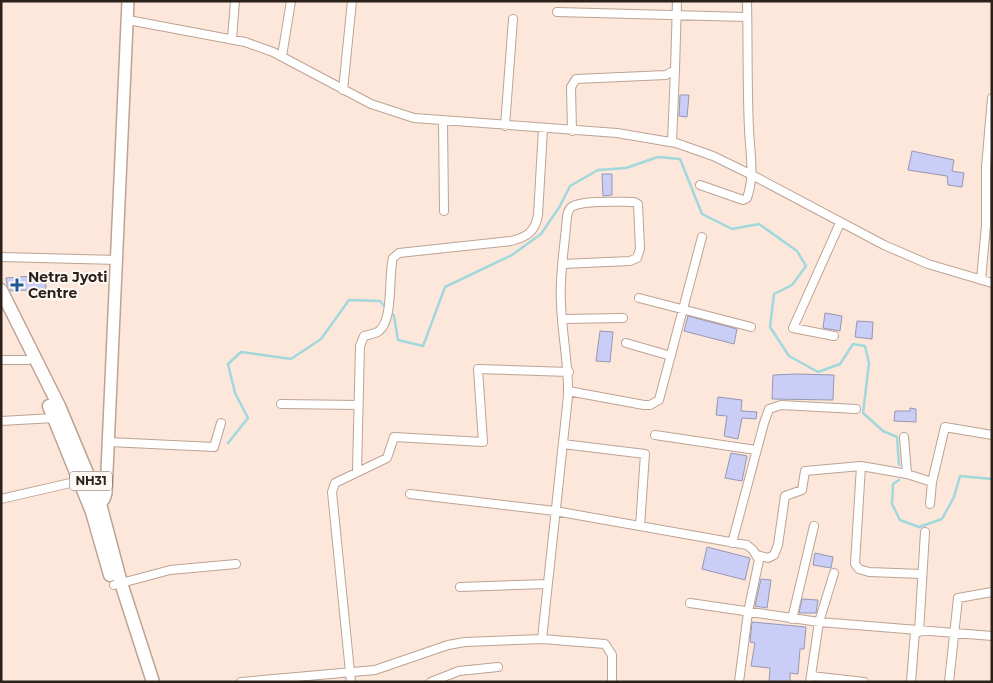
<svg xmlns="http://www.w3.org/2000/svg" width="993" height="683" font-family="Montserrat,sans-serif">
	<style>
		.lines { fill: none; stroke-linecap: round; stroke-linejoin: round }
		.stream { stroke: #a1d8dd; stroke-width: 2.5 }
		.building { fill: #cacef7; stroke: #9597b1 }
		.minor-casing { stroke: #bda393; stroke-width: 10 }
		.primary-casing { stroke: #bda393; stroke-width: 14 }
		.trunk-casing { stroke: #bda393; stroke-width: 15 }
		.minor { stroke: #fff; stroke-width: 8 }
		.primary { stroke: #fff; stroke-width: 11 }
		.trunk { stroke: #fff; stroke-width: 12 }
		.poi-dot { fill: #205b92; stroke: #fef8f5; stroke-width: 2 }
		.labels { text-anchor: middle; stroke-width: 4; stroke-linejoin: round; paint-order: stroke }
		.shield { fill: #fef8f5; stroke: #6a625c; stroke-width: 1 }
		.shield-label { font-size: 12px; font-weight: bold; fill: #2b211b }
		.poi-label { font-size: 14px; font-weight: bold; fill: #2b211b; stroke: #fef8f5; text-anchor: start }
	</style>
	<rect width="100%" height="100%" fill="#fde7da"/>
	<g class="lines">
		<path class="stream" d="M390 311 394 316 398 340 423 346 445 287 512 255 541 234 560 206 570 186 598 170 626 168 658 157 680 159 702 214 732 229 759 224 797 251 806 266 792 285 774 294 770 327 789 356 818 372 840 364 853 344 865 346 869 363 863 413 883 431 897 437 899 465
			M228 443 248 418 235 393 228 364 241 352 291 359 321 339 349 300 380 301 386 308
			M899 480 893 484 892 504 900 520 919 527 942 519 954 497 960 476 992 479"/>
	</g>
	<path class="building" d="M680 95H689L687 117 679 116Z
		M912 151 954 160 952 171 964 173 962 187 948 185 947 176 908 170Z
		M602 174H612V195L603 196Z
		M45 275 46 289 11 291 7 284 6 278Z
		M825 313 842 316 840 331 823 328Z
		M688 316 737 329 734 344 684 331Z
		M857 321 873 322 872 339 855 337Z
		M600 331 613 332 610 362 596 361Z
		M796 374 834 375 833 400 772 399 773 375Z
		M718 397 742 400 741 411 757 412 756 419 742 418 738 439 724 436 727 416 716 415Z
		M910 408 916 409V422L894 421 895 411H910Z
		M731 453 747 456 742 481 725 478Z
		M707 547 750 558 745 580 702 569Z
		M815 553 833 557 831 568 813 565Z
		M761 579 771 580 767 608 755 606Z
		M802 599 818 600 816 613H799Z
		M752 622 806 627 804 649H800L798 674 790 673V682H769L770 668 751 666 755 643 750 642Z"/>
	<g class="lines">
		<g class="minor-casing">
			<path id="minor" d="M557 12 747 17
				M128 20 245 42 273 52 371 104 414 118 617 133 676 143 713 156 752 175 884 245 928 264 992 283
				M232 39 235 1
				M282 56 291 1
				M343 90 352 1
				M443 121 444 211
				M505 126 513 19
				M572 131 571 87 576 79 666 75 675 70 677 1
				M672 142 675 70
				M700 185 743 200 747 198C755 176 750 153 749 129 747 87 748 44 747 1
				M1 257 118 260
				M981 280 986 225V167L992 98
				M639 298 751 327
				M563 319 623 318
				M834 336 793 328 840 223
				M626 343 671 356
				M1 360H28
				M568 391 644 405H650L659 400 702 237
				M281 404 358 405
				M1 421 54 418
				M655 435 756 450
				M904 437 907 474
				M109 442 214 447 221 423
				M563 444 645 454 640 526
				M861 466 907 474 932 482
				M357 471 360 346 364 336C368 335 375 334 379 331 394 319 388 275 393 258L399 253 511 241C527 237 535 232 538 215L543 129
				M410 494 555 511 747 545 753 550 759 560 748 612 739 682
				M1 499 79 481
				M930 504 932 482 945 427 992 435
				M732 543 764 423 769 409 781 405 856 409
				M757 555 768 558 774 555 778 545 785 496 802 490 805 471 861 466 855 564 859 569 869 572 922 574
				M114 585 170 570 236 564
				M460 587 547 584
				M690 603 819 622 992 636
				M792 619 814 526
				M919 632 925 532
				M542 639 605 644 612 655V682
				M811 676 864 682
				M241 682 375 670 448 645 465 642 542 639 568 396C569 365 562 335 561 304 559 275 565 245 567 216 568 211 569 208 573 206 586 200 619 202 634 202L638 204 640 249 637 258 630 261 563 264
				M351 682 332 492 335 483 387 458 394 437 483 442 478 369 569 372
				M431 682 459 671 498 667
				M810 682 819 622 834 573
				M911 682 915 631
				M949 682 958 598 992 592"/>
		</g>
		<g class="primary-casing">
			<path id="primary" d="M95 509 104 499 106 493 128 1"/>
		</g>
		<g class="trunk-casing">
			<path id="trunk" d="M1 290 59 406 100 504 121 583 153 682
				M49 406 92 512 110 575"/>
		</g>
		<use href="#minor" class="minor"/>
		<use href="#primary" class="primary"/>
		<use href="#trunk" class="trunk"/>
	</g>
	<path class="poi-dot" d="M14.5 277.5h5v5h5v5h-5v5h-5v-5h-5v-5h5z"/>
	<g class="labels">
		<rect class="shield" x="70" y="471.5" width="42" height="19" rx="4"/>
		<g class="shield-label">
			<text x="91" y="485">NH31</text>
		</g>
		<g class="poi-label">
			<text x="28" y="282">Netra Jyoti<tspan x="28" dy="16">Centre</tspan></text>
		</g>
	</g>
	<rect width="993" height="683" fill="none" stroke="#2b211b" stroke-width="5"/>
</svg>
